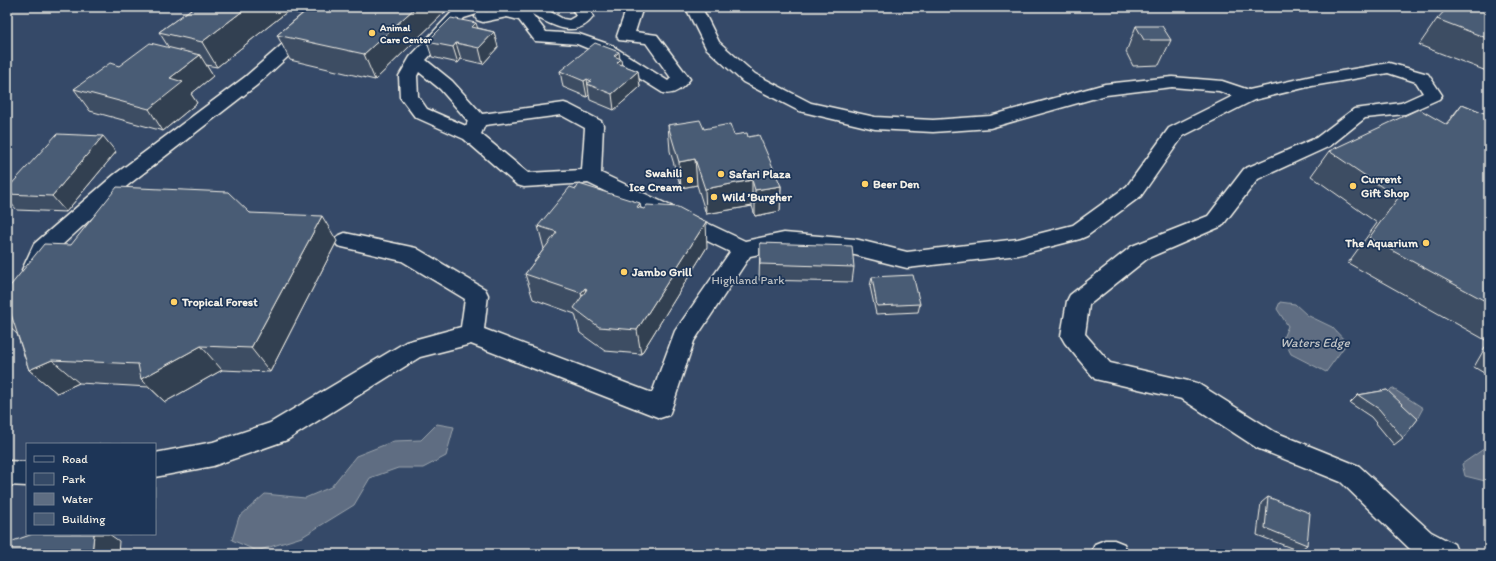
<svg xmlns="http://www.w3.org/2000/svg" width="1496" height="561" font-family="Itim,sans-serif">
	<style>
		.green { fill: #354a67; stroke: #949ea8; fill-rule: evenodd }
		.water { fill: #5e6d82; stroke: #9aa2ab }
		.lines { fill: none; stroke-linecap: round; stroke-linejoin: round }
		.minor-casing { stroke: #f4f1e8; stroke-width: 3 }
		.minor { fill: #1d3557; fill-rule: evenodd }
		.wall { fill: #3e4e64; stroke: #f4f1e8 }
		.shaded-wall { fill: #324051; stroke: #f4f1e8 }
		.building { fill: #485b74; stroke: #f4f1e8 }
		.poi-dot { fill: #ffd166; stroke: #1d3557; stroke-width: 1.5 }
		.labels { text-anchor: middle; stroke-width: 3.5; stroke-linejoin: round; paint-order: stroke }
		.far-poi-label { font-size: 10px; font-weight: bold; fill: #f4f1e8; stroke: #1d3557; text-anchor: start }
		.poi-label { font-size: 12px; font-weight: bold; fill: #f4f1e8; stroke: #1d3557; text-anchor: start }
		.park-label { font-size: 12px; fill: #bbbfc1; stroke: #1d3557 }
		.water-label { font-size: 13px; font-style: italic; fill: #c0c3c4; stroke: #1d3557 }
	</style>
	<rect width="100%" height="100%" fill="#1d3557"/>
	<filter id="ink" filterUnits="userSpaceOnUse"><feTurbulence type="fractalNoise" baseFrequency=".025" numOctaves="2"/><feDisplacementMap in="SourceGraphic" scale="8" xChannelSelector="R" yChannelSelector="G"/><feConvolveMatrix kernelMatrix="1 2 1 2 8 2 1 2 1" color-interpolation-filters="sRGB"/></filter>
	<g filter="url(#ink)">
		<path class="green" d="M7 7H1489V554H7ZM27 444H155V534H27Z"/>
		<path class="water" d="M1280 302 1295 304 1307 315 1332 327 1347 343 1326 372 1291 354 1283 338 1288 326 1277 309Z
			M1392 388 1423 408 1415 423 1409 426 1381 400Z
			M437 424 454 427 446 456 423 468H398L370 478 354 505 302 537 257 551 232 540 239 517 265 494 305 498 331 487 356 456 394 441 421 440Z
			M1485 448 1489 451V482L1465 476 1462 464Z"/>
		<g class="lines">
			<g class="minor-casing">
				<path id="minor" d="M325 7H342L257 85 128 185 51 255 41 276 33 278 25 276 22 270 34 244 114 175 245 77Z
					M467 7H491L489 10 484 12 507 7 527 12 522 7H542L563 19 569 20 576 16 571 7H589L593 17C577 40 550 25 532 14L546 32 579 34 611 45 668 81 671 78 646 43 619 40 617 36 627 7H643L635 32 657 35 690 79C683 88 674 96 663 93L599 53 577 44 535 41 519 20 507 17 483 22 477 20 475 17 477 14 464 18 426 60 452 81 482 114 564 103 570 105 601 121 603 125 601 173 745 241 784 233 855 239 907 252 1018 239 1073 225 1127 186 1169 128 1233 96 1219 91 1172 87 1106 95 990 128 933 132 875 129 799 111 743 82 706 48 687 10 688 7H704L703 10 719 42 755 74 811 103 875 117 933 120 990 116 1105 84 1172 77 1222 81 1249 90 1312 76 1389 63 1428 74 1442 95 1439 99 1405 114 1365 118 1330 146 1258 179 1222 226 1148 258 1089 305 1085 334 1110 363 1197 383 1275 432 1359 466 1431 532 1454 544 1458 554H1417L1411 550 1341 482 1257 448 1182 399 1095 379 1065 343 1061 336 1067 301 1070 295 1132 246 1208 216 1244 169 1316 138 1354 109 1401 103 1423 93 1416 82 1388 73 1312 86 1254 100 1183 136 1141 196 1087 236 1080 239 1018 255 907 268 855 255 784 249 750 256 694 341 672 407 669 415 660 418 471 344 420 357 287 440 213 466 155 477V453L213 442 270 423 406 342 461 327 465 299 402 261 338 246 334 241 338 236 345 233 416 248 485 289 488 295 484 329 652 393 675 331 730 252 588 183 524 187 517 185 464 139 415 117 400 97 399 76 410 57 452 12ZM419 72 440 89 468 121 466 126 427 109 418 96 417 76ZM561 115 585 128 582 170 528 173 481 134 485 125Z
					M7 461 27 462V486L7 485Z
					M1105 540H1114L1124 544 1128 554H1091L1095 544Z"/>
			</g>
			<use href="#minor" class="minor"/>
		</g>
		<path class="wall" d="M194 7H450L375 80 290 60 277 35 302 14 288 11 217 67 206 65 213 76 191 94 197 103 163 131 90 111 74 89 119 66 169 48 159 32Z
			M1489 8V72L1419 45 1437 19Z
			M1136 26 1171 40 1159 65 1133 66 1126 52Z
			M478 28 494 32 498 47 483 64 461 59 458 63 432 57 427 42Z
			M620 59 622 65 638 71 640 87 614 110 590 100 589 95 587 97 563 87 560 71Z
			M1462 104 1489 115V342L1348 263 1377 223 1311 176 1329 151 1446 124Z
			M668 125 734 135 748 137 781 186 780 211 755 216 752 206 706 214 697 185 681 188 670 151Z
			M116 152 66 212 17 210 7 199V189Z
			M641 208 707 247 641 354 605 351 580 333 575 314 533 299 525 274 544 249 538 226Z
			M250 213 337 241 270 372 222 370 165 402 149 387 79 383 57 393 29 370 17 334 7 325V290L71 245Z
			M760 243 854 267 852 282 759 280Z
			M872 277 920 304 918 312 876 314 870 286Z
			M1489 343V376L1474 367 1486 346Z
			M1387 390 1403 438 1394 445 1371 417 1350 403 1358 395Z
			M1268 497 1307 545 1299 551 1257 535 1261 503Z"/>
		<path class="shaded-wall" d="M248 7H286L288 11 217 67 202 42Z
			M303 7H317L307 15Z
			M416 7H450L375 80 364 54Z
			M476 23 481 39 472 27Z
			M494 32 498 47 483 64 479 48Z
			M456 43 461 59 458 63 453 47Z
			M619 52 620 60 621 59 623 75 619 79 614 56Z
			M200 55 213 76 191 94 197 103 163 131 149 109 170 78Z
			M638 71 640 87 614 110 612 94Z
			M587 79 589 95 587 97 584 81Z
			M103 136 116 152 66 212 52 196Z
			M695 159 697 185 681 188 679 162Z
			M752 180V206L706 214 705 189Z
			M781 186 780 211 755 216V190Z
			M640 203 644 228 637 207Z
			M322 216 337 241 270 372 251 348Z
			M706 222 707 247 641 354 637 330Z
			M585 288 591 313 587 318 581 293Z
			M201 346 222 370 165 402 141 379Z
			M52 360 79 383 57 393 29 370Z
			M94 534H109L119 541 118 554H92Z"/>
		<path class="building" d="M194 7H248L202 42 159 32Z
			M311 7H416L364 54 277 35Z
			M1448 7H1485L1489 8V39L1437 19Z
			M451 18 476 23 472 27 494 32 479 48 456 43 453 47 427 42Z
			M1136 26H1162L1171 40H1144Z
			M150 43 200 55 170 78 183 82 149 109 74 89 110 63 119 66Z
			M595 43 619 52 614 56 621 59 617 63 638 71 612 94 587 84 591 81 587 79 584 81 560 71Z
			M1462 104 1489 115V303L1369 238 1398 198 1329 151 1419 109 1447 125Z
			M700 120 704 129 730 124 734 135 747 133 748 137 759 135 781 186 755 190 752 180 705 189 695 159 679 162 668 125Z
			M57 134 103 136 52 196 7 194V189Z
			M579 184 640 203 637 207 644 209 647 205 678 207 706 222 637 330 599 327 574 308 587 289 585 288 581 293 525 274 557 232 538 226 570 187 576 189Z
			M117 187 228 192 250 213 322 216 251 348 201 346 141 379 138 364 52 360 29 370 10 311 7 310V290L44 244 71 245Z
			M760 243 852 246 854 267 760 264Z
			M913 275 920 304 877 306 872 277Z
			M1387 390 1418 419 1403 438 1379 409 1358 395Z
			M1268 497 1310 513 1307 545 1265 528Z
			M33 534H94L92 554H7V543Z"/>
	</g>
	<g class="poi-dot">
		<circle cx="372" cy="33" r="4"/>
		<circle cx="721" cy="174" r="4"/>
		<circle cx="690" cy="180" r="4"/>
		<circle cx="865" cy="184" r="4"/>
		<circle cx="1353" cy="186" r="4"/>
		<circle cx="714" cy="197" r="4"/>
		<circle cx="1426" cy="243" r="4"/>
		<circle cx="624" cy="272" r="4"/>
		<circle cx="174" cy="302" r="4"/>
	</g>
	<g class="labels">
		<g class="far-poi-label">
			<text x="380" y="31">Animal<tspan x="380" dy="12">Care Center</tspan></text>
		</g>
		<g class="poi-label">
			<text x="682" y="177" text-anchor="end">Swahili<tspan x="682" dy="14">Ice Cream</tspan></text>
			<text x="729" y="178">Safari Plaza</text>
			<text x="1361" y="183">Current<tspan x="1361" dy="14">Gift Shop</tspan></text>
			<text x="873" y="188">Beer Den</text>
			<text x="722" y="201">Wild ’Burgher</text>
			<text x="1418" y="247" text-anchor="end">The Aquarium</text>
			<text x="632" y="276">Jambo Grill</text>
			<text x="182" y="306">Tropical Forest</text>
		</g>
		<g class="park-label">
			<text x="748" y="284">Highland Park</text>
		</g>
		<g class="water-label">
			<text x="1315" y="347">Waters Edge</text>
		</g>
	</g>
	<rect width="1496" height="561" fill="none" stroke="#1d3557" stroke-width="24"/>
	<rect x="12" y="12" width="1472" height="537" fill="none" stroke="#f4f1e8" stroke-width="1.5" filter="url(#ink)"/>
	<rect x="26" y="443" width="130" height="92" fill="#1d3557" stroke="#738091"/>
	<rect x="34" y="456" width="20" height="6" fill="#1d3557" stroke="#738091"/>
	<text x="62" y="463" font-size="12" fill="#f4f1e8">Road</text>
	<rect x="34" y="473" width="20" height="12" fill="#354a67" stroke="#738091"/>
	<text x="62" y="483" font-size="12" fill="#f4f1e8">Park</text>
	<rect x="34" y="493" width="20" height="12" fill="#5e6d82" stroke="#738091"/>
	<text x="62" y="503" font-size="12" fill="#f4f1e8">Water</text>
	<rect x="34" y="513" width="20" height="12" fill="#485b74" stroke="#738091"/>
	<text x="62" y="523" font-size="12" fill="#f4f1e8">Building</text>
</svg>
